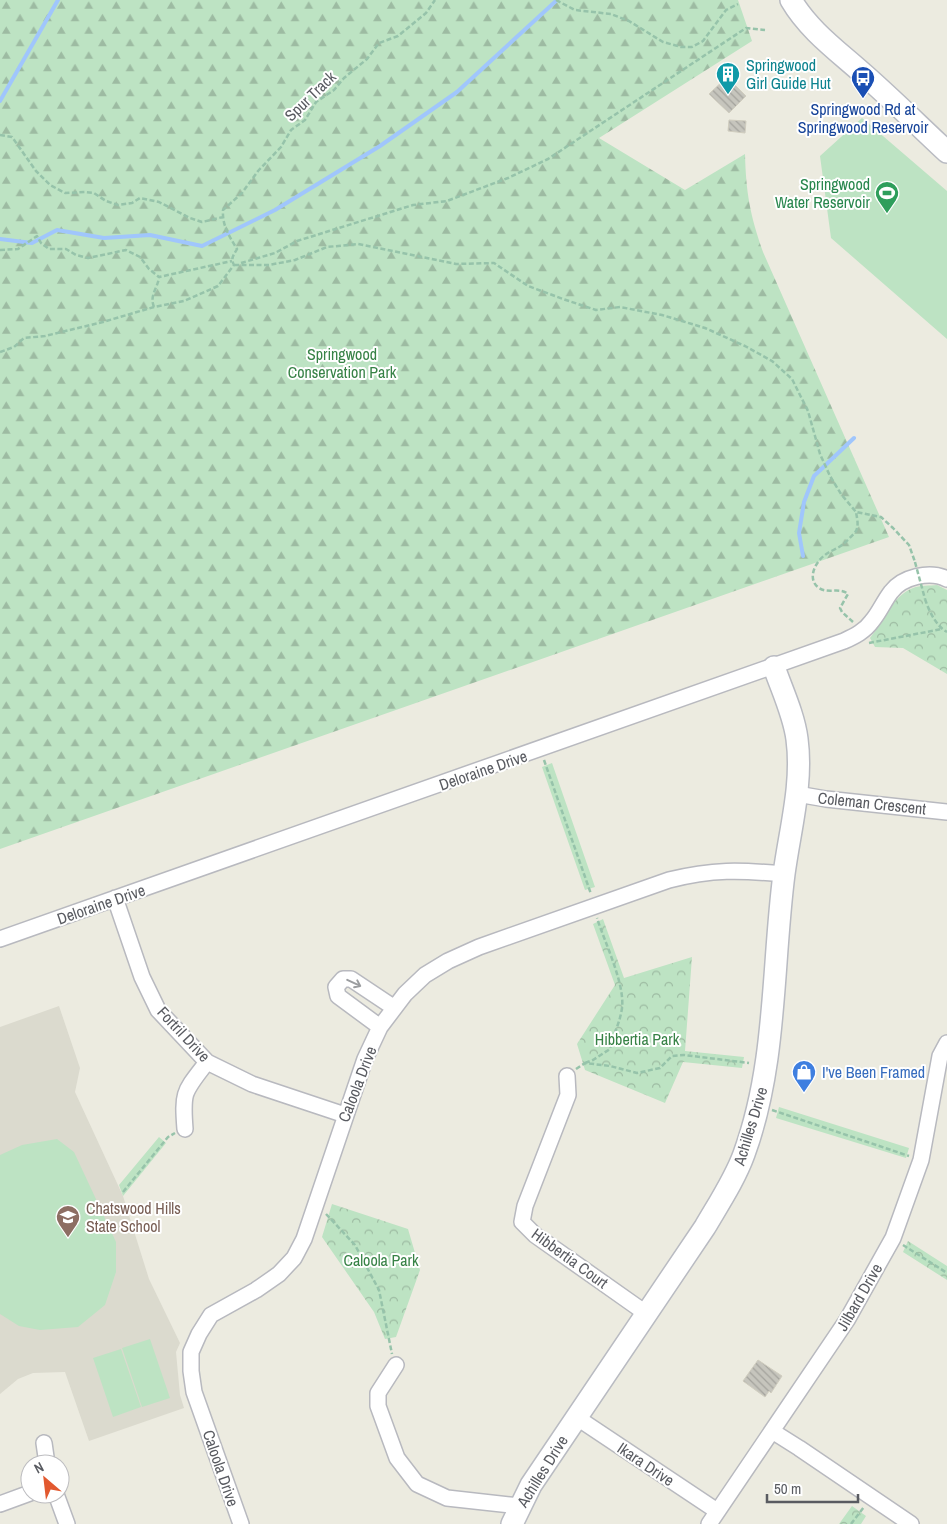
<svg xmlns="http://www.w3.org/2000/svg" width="947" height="1524" font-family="'Archivo Narrow',sans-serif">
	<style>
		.education { fill: #dbdace }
		.green { fill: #bde3c3 }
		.forest { fill: url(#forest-firs) }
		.park { fill: url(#park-crowns) }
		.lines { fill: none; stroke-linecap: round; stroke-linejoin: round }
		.stream { stroke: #a0c6fc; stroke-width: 4 }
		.building { fill: url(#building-back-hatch); stroke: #d0cdbf }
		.street-casing { stroke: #b8b9bf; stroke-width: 18 }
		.secondary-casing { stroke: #b9bbc2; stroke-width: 24 }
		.path { stroke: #96c3aa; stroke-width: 2.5; stroke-dasharray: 5 2.5; stroke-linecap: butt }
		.street { stroke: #fff; stroke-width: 15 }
		.secondary { stroke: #fff; stroke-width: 21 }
		.path-bridge { stroke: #96c3aa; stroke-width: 2.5; stroke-dasharray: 5 2.5; stroke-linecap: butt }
		.oneway { stroke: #9b9da0 }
		.labels { text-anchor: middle; stroke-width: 4; stroke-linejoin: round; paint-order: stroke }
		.culture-label { font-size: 16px; fill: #0d838f; stroke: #fff; text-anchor: start }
		.street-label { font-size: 16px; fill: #595b61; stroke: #fff }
		.transit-label { font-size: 16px; fill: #164399; stroke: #fff }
		.leisure-label { font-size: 16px; fill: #27864d; stroke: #fff; text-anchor: end }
		.park-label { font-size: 16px; fill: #378246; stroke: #fff }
		.shop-label { font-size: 16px; fill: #366cbe; stroke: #fff; text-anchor: start }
		.education-label { font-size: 16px; fill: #785e54; stroke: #fff; text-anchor: start }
	</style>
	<defs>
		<pattern id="forest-firs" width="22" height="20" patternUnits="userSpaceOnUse" patternTransform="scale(1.25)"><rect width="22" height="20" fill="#bde3c3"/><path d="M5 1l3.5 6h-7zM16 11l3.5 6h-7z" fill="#9dbba2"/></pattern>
		<pattern id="park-crowns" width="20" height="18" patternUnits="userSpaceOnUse" patternTransform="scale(1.25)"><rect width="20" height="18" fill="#bde3c3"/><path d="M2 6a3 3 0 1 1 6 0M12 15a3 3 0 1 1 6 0" fill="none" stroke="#9dbba2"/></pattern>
		<pattern id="building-back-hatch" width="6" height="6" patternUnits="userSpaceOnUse" patternTransform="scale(1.25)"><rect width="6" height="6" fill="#c6c5bd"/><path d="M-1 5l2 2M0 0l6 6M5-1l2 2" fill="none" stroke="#a4a39d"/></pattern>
	</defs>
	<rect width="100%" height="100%" fill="#ecebe0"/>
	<path class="education" d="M59 1006 80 1068 75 1092 123 1196 149 1279 180 1343 176 1352 180 1395 184 1408 89 1441 65 1372 33 1373 18 1379 0 1394V1027Z"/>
	<path class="green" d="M862 118 947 191V339L831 238 820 156Z
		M552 763 595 887 585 890 542 767Z
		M779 1107 909 1148 906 1158 776 1118Z
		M159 1137 166 1143 123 1196 119 1185Z
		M57 1139 74 1152 116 1242V1272L105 1305 78 1327 40 1330 19 1326 0 1314V1155L22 1145Z
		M150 1339 170 1398 142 1407 122 1348Z
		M121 1349 141 1407 113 1417 93 1358Z"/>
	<path class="forest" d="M0 0H738L752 41 599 138 685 190 745 154C746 193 750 215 763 252L889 537 0 849Z"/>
	<path class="park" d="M937 585 947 590V674L903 648 875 647 870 638C884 621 891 597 913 588 920 585 930 586 937 585Z
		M603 919 624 978 692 957 685 1051 744 1057 742 1068 683 1062 665 1103 585 1070 577 1044 615 985 593 924Z
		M332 1204 408 1229 420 1270 396 1337 385 1339 374 1312 322 1237Z
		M908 1241 947 1266V1280L903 1252Z
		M852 1506 866 1516 861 1524H839Z"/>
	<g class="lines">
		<path class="stream" d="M0 101 58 0
			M0 239 32 243 57 230 104 238 150 235 202 246 275 210 380 146 457 92 557 0
			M803 556 799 533 804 502 814 476 854 438"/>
	</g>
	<path class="building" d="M727 77 746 96 729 113 709 94Z
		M729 120 746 121 745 133 728 131Z
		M758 1360 782 1376 771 1393 769 1391 765 1397 743 1381Z"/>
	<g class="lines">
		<g class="street-casing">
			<path id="street" d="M797 794 826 799 947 812
				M115 898 142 977 158 1010 207 1062 252 1084 345 1115
				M0 939 844 641C855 636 865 631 872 621 879 613 884 601 891 592 902 577 930 570 947 579
				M380 1027 338 996 336 987 343 979H351L393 1007
				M567 1076 568 1095 525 1206 522 1222 535 1235 647 1314
				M185 1129C182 1091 184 1092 207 1062
				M396 1365 378 1393V1406L397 1458 417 1484 447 1498 519 1506
				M576 1417 717 1511
				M772 1431 799 1448 911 1524
				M44 1443 47 1464
				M56 1494 67 1524
				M0 1504 30 1493
				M241 1524 194 1392 191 1371V1352L199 1334 211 1315 256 1290 279 1274 294 1258 304 1239 365 1059 380 1027 405 994 425 975 448 961 479 947 669 880C713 869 740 870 784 874
				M709 1524 847 1320 893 1238 921 1160 940 1056 947 1043"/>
		</g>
		<g class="secondary-casing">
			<path id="secondary" d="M791 0C808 29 835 49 860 71 890 97 918 125 947 152
				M512 1524 531 1485 705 1227C719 1203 735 1179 744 1154 777 1064 772 967 784 874 790 829 803 784 797 739 794 715 782 690 774 667"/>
		</g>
		<path class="path" d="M556 0 575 10 611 14 629 21 663 42 681 47H692L703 41 726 10 738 4
			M0 135 12 137 36 171 50 185 65 193 85 192 94 193 106 201 118 205 132 203 140 198 159 202 190 218 202 222 223 217
			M0 250 18 249 37 236 41 243 49 249H66L76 255 88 258 126 250 140 257 149 269 159 277 232 261
			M241 263 275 253 297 241 413 205 447 201 508 178 548 159 746 28 765 30
			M234 265H269L295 260 327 247 358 244 456 264 494 263 528 286 563 299 596 310 620 307 662 315 705 328 745 346 772 361 792 379 808 411 820 454 830 476 841 494 856 512 881 517 893 528 909 545 915 562
			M154 307C149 295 158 288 159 277
			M0 352 14 347 24 338 45 336 103 322 154 307 184 301 218 286 234 265C230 258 234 255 237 249 229 236 222 225 223 210L242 193 258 171 281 147 291 130 305 120 316 102 334 90 344 78 367 59 379 43 398 36 426 13 435 0
			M925 599C929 611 936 626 947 632
			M853 622 842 612 840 608 848 594C840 587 828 594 819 588 806 579 816 561 825 555 830 551 837 549 842 545 846 542 853 535 856 531 859 525 857 518 856 512
			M869 643 942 629
			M544 760 591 894
			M585 1063 593 1060 610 1049C613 1035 620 1023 622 1008 625 984 605 943 597 918
			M576 1069 585 1063 610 1066 637 1073 660 1068 672 1056 684 1055 749 1063
			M772 1110 909 1156
			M123 1192 168 1137 175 1133
			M326 1214 355 1245 379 1290 392 1354
			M903 1245 947 1273
			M851 1524 864 1507"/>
		<use href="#street" class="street"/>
		<use href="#secondary" class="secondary"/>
		<path class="path-bridge" d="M915 562 925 599"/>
	</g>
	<defs><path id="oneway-shaft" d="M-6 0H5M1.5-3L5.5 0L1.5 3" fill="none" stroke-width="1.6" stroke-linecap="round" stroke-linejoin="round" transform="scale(1.25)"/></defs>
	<use class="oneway" href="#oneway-shaft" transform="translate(354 983) rotate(25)"/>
	<defs>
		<g id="building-pin" transform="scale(1.25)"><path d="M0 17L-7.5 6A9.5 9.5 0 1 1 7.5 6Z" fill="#0f9aa8" stroke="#fff"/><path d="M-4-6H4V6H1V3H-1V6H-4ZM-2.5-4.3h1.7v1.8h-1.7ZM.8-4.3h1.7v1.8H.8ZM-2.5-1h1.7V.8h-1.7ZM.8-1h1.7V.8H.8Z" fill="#fff"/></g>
		<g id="bus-pin" transform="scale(1.25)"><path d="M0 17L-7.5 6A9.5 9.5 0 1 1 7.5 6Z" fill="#1a4fb4" stroke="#fff"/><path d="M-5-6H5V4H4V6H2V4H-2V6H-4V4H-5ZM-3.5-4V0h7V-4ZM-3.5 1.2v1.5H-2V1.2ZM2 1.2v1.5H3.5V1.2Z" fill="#fff"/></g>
		<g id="stadium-pin" transform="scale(1.25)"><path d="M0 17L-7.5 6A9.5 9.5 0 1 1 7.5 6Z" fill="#2e9e5b" stroke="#fff"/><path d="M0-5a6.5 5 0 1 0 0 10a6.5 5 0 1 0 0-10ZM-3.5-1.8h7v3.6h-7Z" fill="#fff"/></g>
		<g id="shop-pin" transform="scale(1.25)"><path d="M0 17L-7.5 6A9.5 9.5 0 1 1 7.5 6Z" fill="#3f7fe0" stroke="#fff"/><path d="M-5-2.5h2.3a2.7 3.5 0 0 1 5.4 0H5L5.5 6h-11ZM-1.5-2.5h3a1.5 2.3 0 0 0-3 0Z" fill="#fff"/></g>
		<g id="school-pin" transform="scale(1.25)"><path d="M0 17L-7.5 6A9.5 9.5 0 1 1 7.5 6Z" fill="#8d6e63" stroke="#fff"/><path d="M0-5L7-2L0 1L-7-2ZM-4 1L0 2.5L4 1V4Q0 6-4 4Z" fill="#fff"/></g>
	</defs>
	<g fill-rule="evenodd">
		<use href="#building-pin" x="728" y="74"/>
		<use href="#bus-pin" x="863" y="78"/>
		<use href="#stadium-pin" x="887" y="193"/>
		<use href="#shop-pin" x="804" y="1072"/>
		<use href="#school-pin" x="68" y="1217"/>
	</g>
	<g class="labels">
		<g class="culture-label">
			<text x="746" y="71">Springwood<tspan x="746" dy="18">Girl Guide Hut</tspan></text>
		</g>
		<g class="street-label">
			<text transform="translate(310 96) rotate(-44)" y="6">Spur Track</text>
			<text transform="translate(483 770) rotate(-19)" y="6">Deloraine Drive</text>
			<text transform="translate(872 803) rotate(6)" y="6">Coleman Crescent</text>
			<text transform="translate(101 904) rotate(-19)" y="6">Deloraine Drive</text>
			<text transform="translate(184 1034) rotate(47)" y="6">Fortril Drive</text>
			<text transform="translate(357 1084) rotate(-69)" y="6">Caloola Drive</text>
			<text transform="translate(750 1126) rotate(-73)" y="6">Achilles Drive</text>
			<text transform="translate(570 1258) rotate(36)" y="6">Hibbertia Court</text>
			<text transform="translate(859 1297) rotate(-60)" y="6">Jilbard Drive</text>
			<text transform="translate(646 1464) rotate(34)" y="6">Ikara Drive</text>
			<text transform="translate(221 1468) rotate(71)" y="6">Caloola Drive</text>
			<text transform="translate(542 1471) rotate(-58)" y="6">Achilles Drive</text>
		</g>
		<g class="transit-label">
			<text x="863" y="115">Springwood Rd at<tspan x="863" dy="18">Springwood Reservoir</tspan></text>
		</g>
		<g class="leisure-label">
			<text x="870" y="190">Springwood<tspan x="870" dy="18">Water Reservoir</tspan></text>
		</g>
		<g class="park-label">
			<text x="342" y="360">Springwood<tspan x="342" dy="18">Conservation Park</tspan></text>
			<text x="637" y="1045">Hibbertia Park</text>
			<text x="381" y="1266">Caloola Park</text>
		</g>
		<g class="shop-label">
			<text x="822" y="1078">I've Been Framed</text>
		</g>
		<g class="education-label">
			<text x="86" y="1214">Chatswood Hills<tspan x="86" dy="18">State School</tspan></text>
		</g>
	</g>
	<g transform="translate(45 1479) rotate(332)"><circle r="24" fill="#ffffff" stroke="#bdbdc0"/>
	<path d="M0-4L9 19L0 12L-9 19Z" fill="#e2592f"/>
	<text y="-8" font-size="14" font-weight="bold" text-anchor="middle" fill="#595b61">N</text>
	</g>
	<path d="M767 1494v8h91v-8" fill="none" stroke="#595b61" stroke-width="2.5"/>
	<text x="774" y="1494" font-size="15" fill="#595b61" stroke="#ffffff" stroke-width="4" paint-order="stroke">50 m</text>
</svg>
